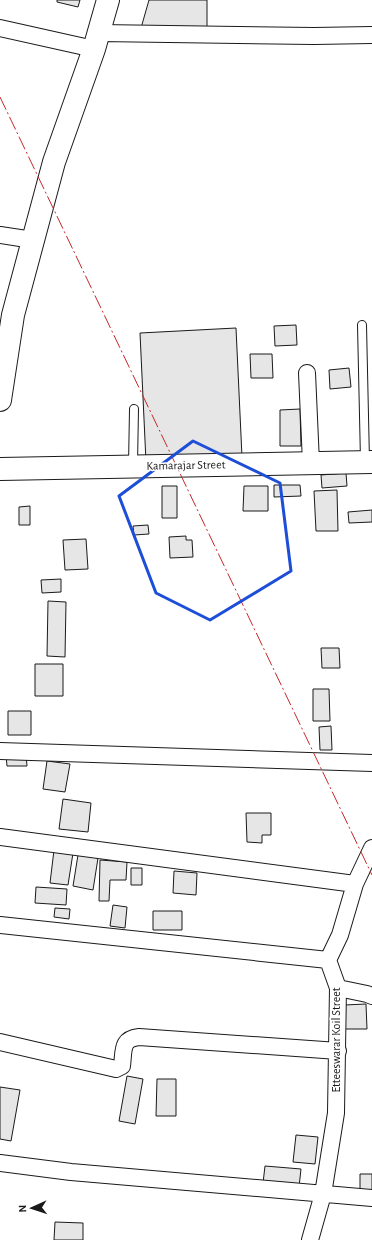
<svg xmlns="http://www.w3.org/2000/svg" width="372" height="1240" font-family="'Alegreya Sans',sans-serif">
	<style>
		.building { fill: #e6e6e6; stroke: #1a1a1a }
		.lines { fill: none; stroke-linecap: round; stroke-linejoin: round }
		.lane-casing { stroke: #1a1a1a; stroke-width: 10 }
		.street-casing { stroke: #1a1a1a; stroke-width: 18 }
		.secondary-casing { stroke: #1a1a1a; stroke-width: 24 }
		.lane { stroke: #fff; stroke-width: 8 }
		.street { stroke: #fff; stroke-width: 16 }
		.secondary { stroke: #fff; stroke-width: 22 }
		.power { stroke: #c62828; stroke-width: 1; stroke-dasharray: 14 3 2 3; stroke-linecap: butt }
		.marked { fill: none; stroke: #1d4ed8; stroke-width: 3; stroke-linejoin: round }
		.labels { text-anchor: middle; stroke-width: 3; stroke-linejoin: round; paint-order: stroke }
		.street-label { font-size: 12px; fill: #1a1a1a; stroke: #fff }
	</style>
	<rect width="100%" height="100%" fill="#fff"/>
	<path class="building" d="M57 0H80L78 7 57 2Z
		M149 0H207V27L141 28Z
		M296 325 297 345 275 346 274 326Z
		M236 328 242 457 146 462 140 333Z
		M250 354H272L273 378H251Z
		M349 368 351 387 330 389 329 370Z
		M300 409 301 446H280V410Z
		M346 473 347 486 322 488 321 475Z
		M274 485H300L301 496 274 497Z
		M162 486H177V518H162Z
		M244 486H268V511H243Z
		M337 490 338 531H316L314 491Z
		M30 506V525H19V507Z
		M372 510V522L349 523 348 512Z
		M148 525 149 534 134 535 133 526Z
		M186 536V540H192L193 557 170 558 169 537Z
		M86 539 88 569 65 570 63 540Z
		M61 579V592L42 593 41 580Z
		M48 601 66 602 65 657 47 656Z
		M321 648H339L340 668H322Z
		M35 664H63V696H35Z
		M313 689H329L330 721H313Z
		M8 711H31V735H8Z
		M331 726 332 750H320L319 727Z
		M26 754 27 766H7L6 755Z
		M47 761 70 764 65 792 43 789Z
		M63 799 91 803 88 832 59 829Z
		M246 813H271V835H262V843L247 842Z
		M54 850 73 853 68 885 50 883Z
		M78 855 98 858 93 890 73 886Z
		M100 860 127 862 126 880H110L109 901H99Z
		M131 868H142V885H131Z
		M174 871 197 873 196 895 173 893Z
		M36 887 67 889 66 905 35 903Z
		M113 905 127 907 125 928 110 926Z
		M55 908 70 909 69 919 54 917Z
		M153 911H182V930H153Z
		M366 1004 367 1029H345L344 1005Z
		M127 1076 143 1079 135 1124 119 1121Z
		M157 1079H176V1116H156Z
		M0 1087 20 1090 11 1141 0 1139Z
		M296 1135 318 1137 315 1164 293 1162Z
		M265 1166 301 1169 299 1187 263 1183Z
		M360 1174H372V1192H360Z
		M55 1222 83 1223V1240H54Z"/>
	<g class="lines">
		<g class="lane-casing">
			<path id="lane" d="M362 325 365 461
				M133 465 134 409"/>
		</g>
		<g class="street-casing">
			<path id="street" d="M0 28 94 49
				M99 33 314 36 372 35
				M0 235 33 240
				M307 373 311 463
				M0 751 372 763
				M0 837 355 884
				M0 925 328 960
				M338 988 367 994 372 996
				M0 1042 116 1069 122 1066C124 1050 121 1039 139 1037L338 1051
				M0 1163 71 1172 372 1198
				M310 1240 323 1194 336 1113 338 988 328 960 340 935 355 884 372 848"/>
		</g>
		<g class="secondary-casing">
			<path id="secondary" d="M0 400 13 315 54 162 94 49 108 0
				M0 469 372 462"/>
		</g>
		<use href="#lane" class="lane"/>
		<use href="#street" class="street"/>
		<use href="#secondary" class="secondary"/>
		<path class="power" d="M0 97 372 875"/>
	</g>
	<path class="marked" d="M193 441 280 483 291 571 210 620 156 593 119 496Z"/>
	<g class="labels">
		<g class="street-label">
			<text transform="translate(186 465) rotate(-1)" y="4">Kamarajar Street</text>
			<text transform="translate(336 1040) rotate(-90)" y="4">Etteeswarar Koil Street</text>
		</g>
	</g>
	<g transform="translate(32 1208) rotate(267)" stroke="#ffffff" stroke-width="3" paint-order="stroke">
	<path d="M0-3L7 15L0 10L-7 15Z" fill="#1a1a1a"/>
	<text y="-6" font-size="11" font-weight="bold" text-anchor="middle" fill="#1a1a1a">N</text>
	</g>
</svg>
